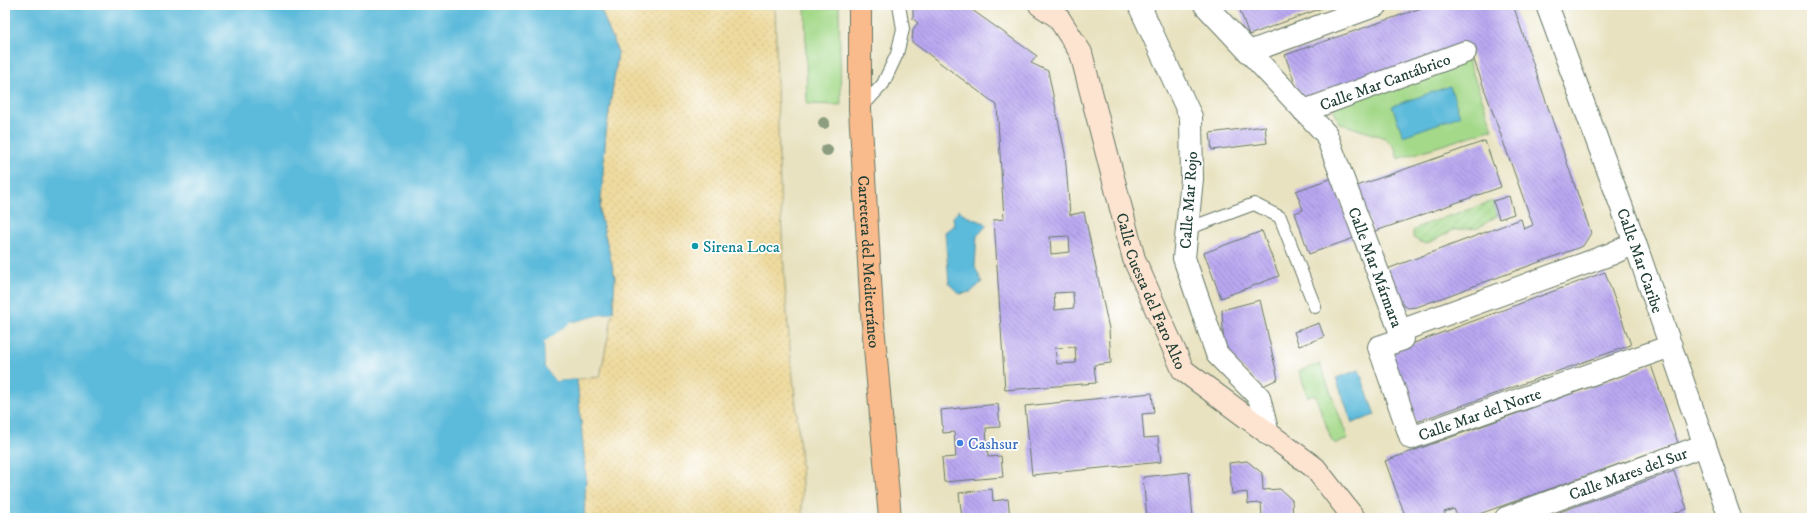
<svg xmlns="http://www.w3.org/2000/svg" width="1817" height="523" font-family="'IM FELL DW Pica',serif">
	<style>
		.grass { fill: #a4d98a; stroke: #628b5f }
		.sand { fill: url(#sand-dots); stroke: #868c69 }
		.garden { fill: url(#garden-furrows); stroke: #628b5f }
		.water { fill: #5cbada; stroke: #3e7c87 }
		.pier { fill: #e8e2c0 }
		.building { fill: url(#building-back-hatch); fill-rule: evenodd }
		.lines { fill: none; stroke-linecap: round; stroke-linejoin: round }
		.lane-casing { stroke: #657765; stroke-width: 14 }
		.street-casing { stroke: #657765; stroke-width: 24 }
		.secondary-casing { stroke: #657765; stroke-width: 24 }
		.highway-casing { stroke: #657765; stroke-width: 24 }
		.lane { stroke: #fff; stroke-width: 12 }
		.street { stroke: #fff; stroke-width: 22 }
		.secondary { stroke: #fde4d1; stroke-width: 22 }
		.highway { stroke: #fabb8c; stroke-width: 22 }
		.tree { fill: #8c9d7f }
		.culture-dot { fill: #0f9aa8; stroke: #fff; stroke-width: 1.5 }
		.shop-dot { fill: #3f7fe0; stroke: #fff; stroke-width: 1.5 }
		.labels { text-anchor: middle; stroke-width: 3.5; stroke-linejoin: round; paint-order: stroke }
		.street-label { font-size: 16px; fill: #1f3d34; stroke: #fff }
		.culture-label { font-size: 16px; fill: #0d838f; stroke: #fff; text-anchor: start }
		.shop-label { font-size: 16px; fill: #366cbe; stroke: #fff; text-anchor: start }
	</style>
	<defs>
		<pattern id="sand-dots" width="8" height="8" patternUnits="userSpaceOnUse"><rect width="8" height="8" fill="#eeda9e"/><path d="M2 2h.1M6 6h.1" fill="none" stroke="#ccbc89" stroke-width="1.8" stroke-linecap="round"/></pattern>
		<pattern id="garden-furrows" width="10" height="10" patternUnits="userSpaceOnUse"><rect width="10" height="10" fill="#a4d98a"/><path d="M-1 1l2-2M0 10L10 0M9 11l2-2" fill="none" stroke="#8dbb78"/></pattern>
		<pattern id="building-back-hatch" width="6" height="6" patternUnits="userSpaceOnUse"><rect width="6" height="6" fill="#b9a7f1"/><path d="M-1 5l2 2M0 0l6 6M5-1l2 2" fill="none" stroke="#9689c4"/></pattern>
	</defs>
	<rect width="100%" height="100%" fill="#fff"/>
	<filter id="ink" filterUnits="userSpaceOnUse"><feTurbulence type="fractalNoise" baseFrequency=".025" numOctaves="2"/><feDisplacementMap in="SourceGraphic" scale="8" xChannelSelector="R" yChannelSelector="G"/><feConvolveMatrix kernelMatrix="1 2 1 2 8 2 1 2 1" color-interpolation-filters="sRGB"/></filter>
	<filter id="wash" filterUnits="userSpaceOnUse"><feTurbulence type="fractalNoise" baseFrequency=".012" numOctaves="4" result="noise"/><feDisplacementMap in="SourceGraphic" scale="16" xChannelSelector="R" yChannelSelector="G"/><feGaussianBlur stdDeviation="0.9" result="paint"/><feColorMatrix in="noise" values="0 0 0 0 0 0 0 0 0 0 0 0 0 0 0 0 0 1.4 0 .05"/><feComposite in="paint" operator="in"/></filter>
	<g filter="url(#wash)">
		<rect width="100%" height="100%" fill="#e8e2c0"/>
		<path class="grass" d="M805 5H839L841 105 807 104Z
			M1467 57 1493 129 1398 159 1395 148 1385 138 1339 123 1332 104Z
			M1320 364 1348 439 1336 444 1332 441 1315 395 1308 397 1299 371Z"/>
		<path class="sand" d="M599 5H775C778 112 779 219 788 325 793 389 804 454 802 518H584L586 477 577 379 600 377 613 312 615 277 600 214 606 132 618 53Z"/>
		<path class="garden" d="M1493 201 1498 215 1478 228 1453 230 1427 244 1419 242 1413 237V231L1420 226Z"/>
		<path class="water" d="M5 5H599L618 53 606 132 600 214 615 277 613 312 570 323 544 343 545 367 555 381 577 379 586 477 584 518H5Z
			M1450 86 1460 116 1403 136 1392 106Z
			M959 210 966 216 985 223 987 225 977 236 975 267 982 282 971 292 960 294 949 284 945 232 954 225 953 217Z
			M1359 370 1375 415 1352 423 1336 378Z"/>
		<path class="pier" d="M613 312V314L571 325 546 343 547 366 556 379 577 377 579 379 555 381 545 367 544 342 570 323Z"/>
		<g id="blocks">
			<path class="building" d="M915 5H965L1037 56 1031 63 1048 71 1065 153 1070 215 1084 212 1109 329 1111 363 1094 365 1096 383 1005 390 994 220 1004 219 997 105 912 42 913 29 918 23 913 19V9ZM1069 236 1070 252 1051 254 1050 237ZM1073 292 1074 308 1055 310 1054 293ZM1075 347 1076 363 1057 364 1055 348Z
				M1238 5H1330L1249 35Z
				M1430 5H1513L1591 233 1583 246 1417 307 1408 308 1399 302 1387 269 1521 219 1524 229 1533 225 1469 46 1302 104 1285 55Z
				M1265 126 1267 143 1212 150 1210 133Z
				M1485 141 1501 187 1373 232 1357 186Z
				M1332 178 1354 238 1309 254 1295 213 1303 210 1296 191Z
				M1509 196 1514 214 1499 219 1493 201Z
				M1262 231 1279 276 1221 298 1204 253Z
				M1605 272 1631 345 1416 422 1390 352Z
				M1260 300 1278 379 1263 386 1224 352 1222 310Z
				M1319 323 1324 337 1299 346 1294 332Z
				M1651 365 1678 443 1468 518H1458L1454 509 1444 512 1447 518H1406L1385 461Z
				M1152 393 1154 413 1142 414 1144 438 1158 437 1161 462 1032 475 1025 406Z
				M998 404 1000 427 986 428 988 457 1001 456 1003 477 944 482 942 458 956 457 954 432 943 433 941 410Z
				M1247 461 1262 473 1263 490 1280 489 1292 500 1293 518H1262L1261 503 1248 504 1247 492 1232 494 1229 463Z
				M1674 471 1687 509 1662 518H1543Z
				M1189 472 1193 518H1147L1143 477Z
				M992 489 993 501 1008 499 1010 517 962 518 959 493Z"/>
		</g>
	</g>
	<g filter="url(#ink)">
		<use href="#blocks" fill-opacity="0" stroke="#657765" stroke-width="1"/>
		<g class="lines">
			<g class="lane-casing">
				<path id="lane" d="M860 109 883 84 897 54 903 29 899 5
					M1187 229 1254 204 1280 217 1315 307"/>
			</g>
			<g class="street-casing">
				<g id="street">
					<path d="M1144 5 1140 7 1191 117 1192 179 1184 258 1217 354 1259 397 1268 434"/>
					<path id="s1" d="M1205 5 1326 134 1400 331 1611 254 1635 243"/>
					<path id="s2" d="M1547 5 1635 243 1730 518"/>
					<path d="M1249 52 1377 5"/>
					<path id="s3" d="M1304 111 1465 52"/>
					<path id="s4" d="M1400 331 1403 339 1379 347 1411 438 1671 346"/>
					<path id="s5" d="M1506 518 1705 445"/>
				</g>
			</g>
			<g class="secondary-casing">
				<g id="secondary">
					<path id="s6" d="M1040 5 1058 17 1081 53 1134 259 1183 370 1315 468 1354 518"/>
				</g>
			</g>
			<g class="highway-casing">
				<g id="highway">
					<path id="s7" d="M860 5V109L872 313 890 518"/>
				</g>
			</g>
			<use href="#lane" class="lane"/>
			<use href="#street" class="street"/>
			<use href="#secondary" class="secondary"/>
			<use href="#highway" class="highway"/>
		</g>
		<g class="tree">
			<circle cx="824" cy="123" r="6"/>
			<circle cx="827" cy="150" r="6"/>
		</g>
	</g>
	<circle class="culture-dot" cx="695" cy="246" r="4"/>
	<circle class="shop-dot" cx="960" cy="443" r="4"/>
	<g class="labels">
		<g class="street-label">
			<text dy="6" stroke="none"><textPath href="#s3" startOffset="86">Calle Mar Cantábrico</textPath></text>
			<text transform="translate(1188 200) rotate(-86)" y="6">Calle Mar Rojo</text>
			<text dy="6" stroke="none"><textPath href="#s2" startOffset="272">Calle Mar Caribe</textPath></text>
			<text dy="6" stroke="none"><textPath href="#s7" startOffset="257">Carretera del Mediterráneo</textPath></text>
			<text dy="6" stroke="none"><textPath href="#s1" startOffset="319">Calle Mar Mármara</textPath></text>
			<text dy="6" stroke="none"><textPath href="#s6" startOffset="313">Calle Cuesta del Faro Alto</textPath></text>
			<text dy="6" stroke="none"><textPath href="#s4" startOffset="203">Calle Mar del Norte</textPath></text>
			<text dy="6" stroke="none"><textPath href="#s5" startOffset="130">Calle Mares del Sur</textPath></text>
		</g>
		<g class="culture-label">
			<text x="703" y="252">Sirena Loca</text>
		</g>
		<g class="shop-label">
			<text x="968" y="449">Cashsur</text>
		</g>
	</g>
	<rect width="1817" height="523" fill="none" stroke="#fff" stroke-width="20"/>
</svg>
